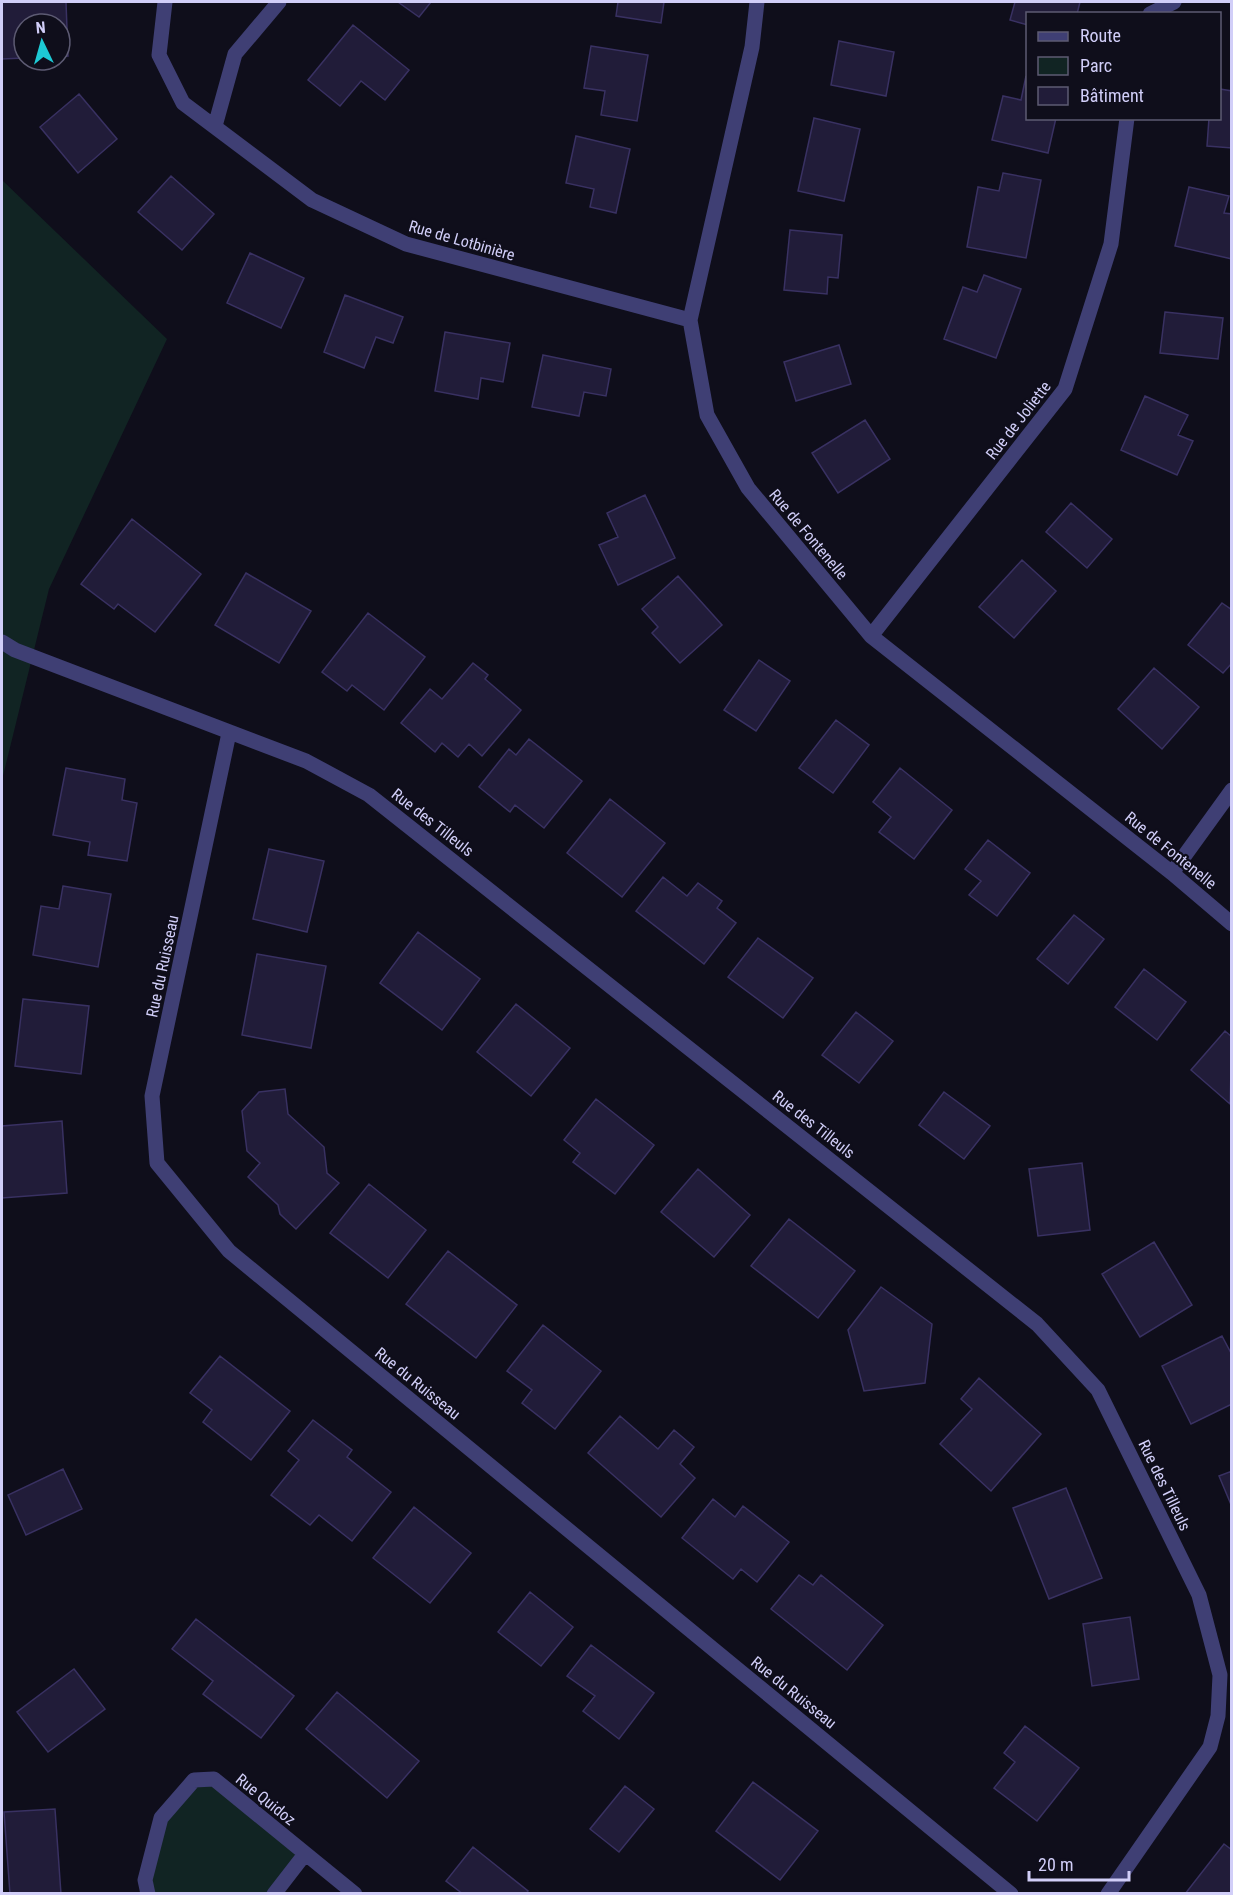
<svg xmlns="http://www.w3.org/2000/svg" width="1233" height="1895" font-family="'Roboto Condensed',sans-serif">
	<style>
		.green { fill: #112423 }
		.building { fill: #211c39; stroke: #393162; stroke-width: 1.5 }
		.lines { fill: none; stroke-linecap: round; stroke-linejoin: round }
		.street { stroke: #3f3f74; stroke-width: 15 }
		.labels { text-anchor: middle; stroke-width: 4.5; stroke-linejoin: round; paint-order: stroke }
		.street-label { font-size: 16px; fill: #d1cef8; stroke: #0f0e1b }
	</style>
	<rect width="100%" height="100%" fill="#0f0e1b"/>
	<path class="green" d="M2 180 167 339 49 589 2 780Z
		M214 1779 305 1854 274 1893H148L161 1818 194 1780Z"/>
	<path class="building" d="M2 2H66L68 56 60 57V24H24V58L2 59Z
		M398 2H431L419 17Z
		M618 2H664L661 23 616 16Z
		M1015 2H1080L1077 14H1028V25L1010 20Z
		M353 25 409 70 385 100 361 81 340 106 308 80Z
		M839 41 894 52 886 96 831 85Z
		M591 46 648 55 637 121 601 115 605 91 584 88Z
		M1026 76 1028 118H1056L1048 153 992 140 1003 96 1021 100Z
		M1220 89 1232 91V148L1207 146 1209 118H1220Z
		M79 94 117 139 78 173 40 127Z
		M814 118 860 129 844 201 798 191Z
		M576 136 630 149 616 213 590 207 594 189 566 183Z
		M1003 173 1041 180 1026 258 967 247 978 187 999 191Z
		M171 176 214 214 182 250 138 212Z
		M1189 187 1229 196 1224 213 1232 214V259L1175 246Z
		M790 230 842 235 838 278 828 277 827 294 784 290Z
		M250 253 304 278 281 328 227 303Z
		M984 275 1021 289 996 358 944 339 963 287 977 292Z
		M345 295 403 317 393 343 376 337 364 368 324 352Z
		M1165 312 1223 318 1218 359 1160 353Z
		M445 332 510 343 503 382 481 378 478 399 435 391Z
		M839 345 851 384 796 401 784 362Z
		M543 355 611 369 606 396 584 392 579 416 532 407Z
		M1145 396 1188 415 1178 435 1193 441 1177 475 1121 450Z
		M865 420 890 459 838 493 812 453Z
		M645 495 675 558 618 585 599 545 618 537 607 513Z
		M1071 503 1112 539 1087 568 1046 532Z
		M132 519 201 574 155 632 118 604 114 609 81 584Z
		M1022 560 1056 591 1014 638 979 607Z
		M246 573 311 611 279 663 215 625Z
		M678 576 722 625 680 663 652 633 658 627 642 609Z
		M1222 603 1232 610V663L1223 673 1188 645Z
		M368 613 425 657 384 710 352 685 347 691 322 672Z
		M759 660 790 681 756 731 724 710Z
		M473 663 488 675 485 679 521 710 482 756 469 744 458 757 442 743 435 752 401 723 430 689 442 699Z
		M1154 668 1199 707 1162 749 1118 709Z
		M836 720 869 745 833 793 799 768Z
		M529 739 582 781 544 828 515 805 510 812 479 787 509 749 516 755Z
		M66 768 125 779 122 800 137 803 127 861 88 855 90 842 53 835Z
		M900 768 952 810 914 859 879 832 891 817 873 802Z
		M610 799 665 843 622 897 567 853Z
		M988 840 1030 873 997 916 969 895 981 881 965 869Z
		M269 849 324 861 307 932 253 919Z
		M663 877 687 896 698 883 722 901 717 908 736 923 704 964 636 911Z
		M63 886 111 894 98 967 33 955 41 906 59 909Z
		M1074 915 1104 939 1068 984 1037 959Z
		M418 932 480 979 442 1030 380 983Z
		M758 938 813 978 783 1018 728 977Z
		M257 954 326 966 311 1048 242 1035Z
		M1144 969 1186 1002 1157 1040 1115 1007Z
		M23 999 89 1006 81 1074 15 1066Z
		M516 1004 570 1048 531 1096 477 1052Z
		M856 1012 893 1041 859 1083 822 1055Z
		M1225 1031 1232 1037 1230 1104 1191 1070Z
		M285 1089 288 1114 324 1147 327 1173 339 1183 296 1229 280 1214 278 1205 248 1177 260 1163 247 1151 242 1111 259 1092Z
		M944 1092 990 1126 964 1159 919 1125Z
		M596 1099 654 1145 615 1194 573 1162 580 1153 564 1140Z
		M62 1121 67 1193 2 1198V1126Z
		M1082 1163 1090 1230 1038 1236 1029 1169Z
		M698 1169 750 1215 714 1257 661 1212Z
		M369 1184 426 1230 388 1278 330 1233Z
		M789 1219 855 1271 818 1318 751 1266Z
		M1154 1242 1192 1305 1140 1337 1102 1274Z
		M448 1251 517 1305 476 1358 406 1304Z
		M881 1287 932 1324 925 1383 864 1391 848 1330Z
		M543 1325 601 1371 555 1429 522 1403 532 1390 507 1371Z
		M1222 1336 1232 1355V1404L1191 1424 1162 1366Z
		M220 1356 290 1411 251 1460 203 1422 212 1410 190 1393Z
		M979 1378 1041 1434 991 1491 940 1444 972 1409 961 1399Z
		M620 1416 658 1449 674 1430 694 1447 680 1464 695 1478 661 1517 588 1453Z
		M313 1420 352 1450 347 1457 391 1492 352 1541 319 1515 310 1525 271 1495 299 1460 288 1451Z
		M63 1469 82 1509 26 1535 8 1495Z
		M1232 1471V1507L1219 1476Z
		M1066 1488 1102 1578 1049 1599 1013 1508Z
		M713 1499 735 1517 743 1506 789 1542 757 1582 741 1569 733 1579 682 1538Z
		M414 1507 471 1553 430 1603 373 1558Z
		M799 1575 813 1585 821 1575 883 1625 847 1670 771 1609Z
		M530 1592 573 1627 541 1666 498 1632Z
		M1130 1617 1139 1679 1092 1686 1083 1624Z
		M196 1619 294 1696 261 1738 203 1694 213 1681 172 1649Z
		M591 1645 654 1693 619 1739 583 1711 595 1696 567 1676Z
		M74 1669 105 1709 48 1752 17 1712Z
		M337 1692 419 1761 387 1798 306 1729Z
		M1025 1726 1079 1768 1037 1821 994 1788 1015 1762 1004 1753Z
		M753 1782 818 1831 780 1880 716 1831Z
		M625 1786 654 1809 619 1852 590 1829Z
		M55 1809 61 1894H10L4 1812Z
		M1224 1844 1232 1850V1894H1185Z
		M473 1847 528 1891 526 1894H463L446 1881Z"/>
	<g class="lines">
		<path class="street" d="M165 2 159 55 183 103 312 200 406 244 690 320
			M757 2 752 47 690 320 707 415 748 488 871 636 1172 873 1232 924
			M1150 14 1174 2
			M215 126 235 54 279 2
			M871 636 1065 389 1111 244 1127 118
			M2 642 15 650 306 761 369 795 1037 1324 1098 1390 1199 1595 1220 1675 1218 1716 1210 1747 1108 1894
			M229 733 152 1096 157 1163 229 1251 1011 1894
			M1172 873 1232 790
			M148 1894 145 1880 161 1818 194 1780 214 1779 355 1894
			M274 1894 305 1854"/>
	</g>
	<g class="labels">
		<g class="street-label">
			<text transform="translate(462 240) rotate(16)" y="6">Rue de Lotbinière</text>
			<text transform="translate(1018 420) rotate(-52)" y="6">Rue de Joliette</text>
			<text transform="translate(809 534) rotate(50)" y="6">Rue de Fontenelle</text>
			<text transform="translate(433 822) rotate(38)" y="6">Rue des Tilleuls</text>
			<text transform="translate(1171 850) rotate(39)" y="6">Rue de Fontenelle</text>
			<text transform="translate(162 966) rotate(-78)" y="6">Rue du Ruisseau</text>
			<text transform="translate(814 1124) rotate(38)" y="6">Rue des Tilleuls</text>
			<text transform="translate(418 1383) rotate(39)" y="6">Rue du Ruisseau</text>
			<text transform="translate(1165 1485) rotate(64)" y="6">Rue des Tilleuls</text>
			<text transform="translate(794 1692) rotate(39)" y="6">Rue du Ruisseau</text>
			<text transform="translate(266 1799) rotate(39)" y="6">Rue Quidoz</text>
		</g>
	</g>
	<rect width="1233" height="1895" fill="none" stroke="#d1cef8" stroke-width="6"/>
	<rect x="1026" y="12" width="195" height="108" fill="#0f0e1b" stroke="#5d5b73" stroke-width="1.5"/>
	<rect x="1038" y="32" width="30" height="9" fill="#3f3f74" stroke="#5d5b73" stroke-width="1.5"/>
	<text x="1080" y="42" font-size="18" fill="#d1cef8">Route</text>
	<rect x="1038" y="57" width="30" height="18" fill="#112423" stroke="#5d5b73" stroke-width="1.5"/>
	<text x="1080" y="72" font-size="18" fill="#d1cef8">Parc</text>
	<rect x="1038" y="87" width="30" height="18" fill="#211c39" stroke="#5d5b73" stroke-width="1.5"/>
	<text x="1080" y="102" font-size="18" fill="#d1cef8">Bâtiment</text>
	<g transform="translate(42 42) rotate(355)"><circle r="28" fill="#0f0e1b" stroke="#5d5b73" stroke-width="1.5"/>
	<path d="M0-4.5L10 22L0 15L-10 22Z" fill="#1dcad5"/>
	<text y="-9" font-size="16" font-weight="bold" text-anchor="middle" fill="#d1cef8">N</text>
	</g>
	<path d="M1029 1871v9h100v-9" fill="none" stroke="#d1cef8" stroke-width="3"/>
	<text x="1038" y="1871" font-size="18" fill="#d1cef8" stroke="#0f0e1b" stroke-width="4.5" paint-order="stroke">20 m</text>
</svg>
